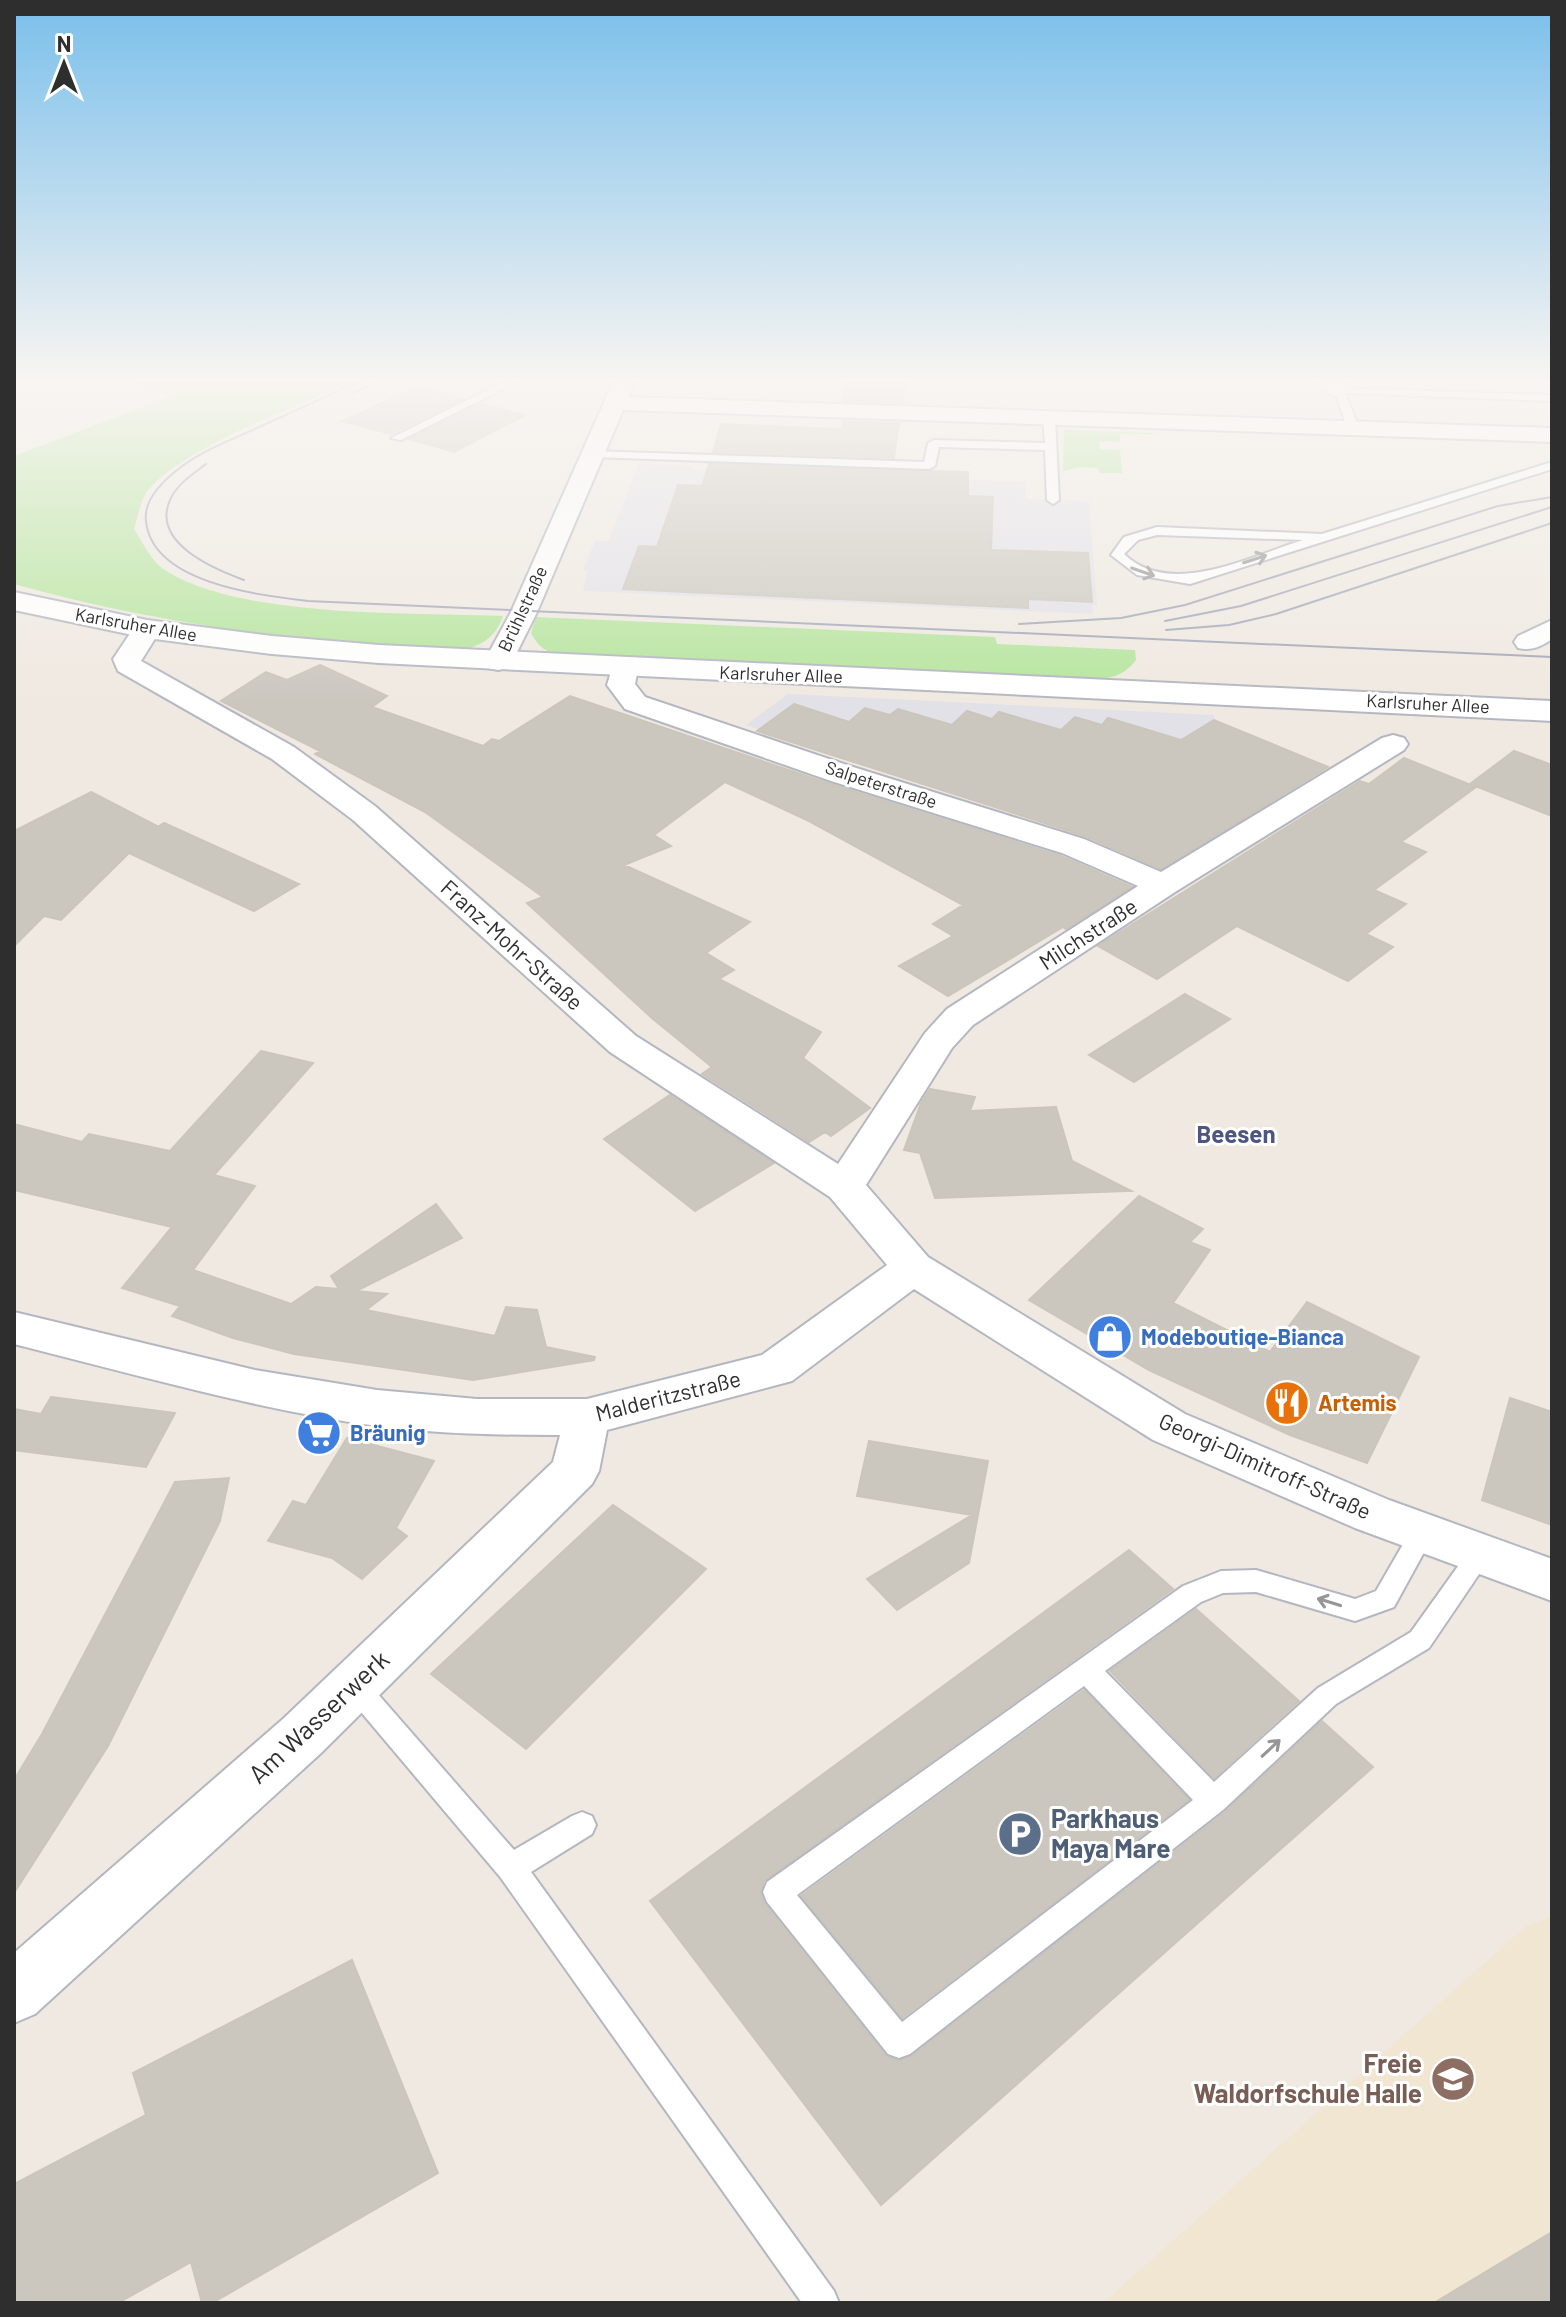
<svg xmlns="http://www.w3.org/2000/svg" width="1566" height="2317" font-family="Barlow,sans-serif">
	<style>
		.industrial { fill: #e3e1e8 }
		.education { fill: #f0e6d1 }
		.green { fill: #b6e59e }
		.building { fill: #cbc7bf; stroke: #cbc5ba; stroke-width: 2 }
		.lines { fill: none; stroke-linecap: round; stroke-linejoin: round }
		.service-casing { stroke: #b4b7c1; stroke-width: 4 }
		.minor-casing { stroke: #b4b7c1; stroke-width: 4 }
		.tertiary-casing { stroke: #b4b7c1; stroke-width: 4 }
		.service { fill: #fff; fill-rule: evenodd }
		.minor { fill: #fff; fill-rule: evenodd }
		.tertiary { fill: #fff; fill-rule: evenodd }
		.tram { stroke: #a3a6b8; stroke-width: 2 }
		.oneway { stroke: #969696 }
		.labels { text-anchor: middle; stroke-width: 6; stroke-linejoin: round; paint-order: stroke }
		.far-street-label { font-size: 18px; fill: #2e2e2e; stroke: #fff }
		.street-label { font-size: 22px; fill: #2e2e2e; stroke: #fff }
		.shop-label { font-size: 22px; font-weight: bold; fill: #366cbe; stroke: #fff; text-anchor: start }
		.food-label { font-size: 22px; font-weight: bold; fill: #c56008; stroke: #fff; text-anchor: start }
		.neighbourhood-label { font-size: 24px; font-weight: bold; fill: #4d5680; stroke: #fff }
		.near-street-label { font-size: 26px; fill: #2e2e2e; stroke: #fff }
		.near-service-label { font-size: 26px; font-weight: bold; fill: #4e5e75; stroke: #fff; text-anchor: start }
		.near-education-label { font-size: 26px; font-weight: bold; fill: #785e54; stroke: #fff; text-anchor: end }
	</style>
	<rect width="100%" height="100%" fill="#efe9e1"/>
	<path class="industrial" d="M639 464 688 466 698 470 1025 482 1026 499 1089 501 1097 605H1092L1093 614 583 591 587 571 583 570 593 546 595 541H608Z
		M788 694 1214 715V720L1284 749 783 738 746 725Z"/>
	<path class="education" d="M1552 1916V2303H1103L1525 1927Z"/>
	<path class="green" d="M126 380H357C301 405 187 445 149 489 141 498 138 517 134 529 142 541 150 559 162 568 235 619 413 612 503 616 497 633 487 643 469 648 444 656 411 648 385 646 260 637 135 618 14 584V456L172 396Z
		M1064 430 1176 434H1120V442L1099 441 1100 449 1120 450 1122 473H1101L1097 468 1081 467 1063 471Z
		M536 617 995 637 997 644 1135 650 1136 660C1123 677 1109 679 1089 679L563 656C546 652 539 648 531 633Z"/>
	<path class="building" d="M844 380H906L902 403 843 401Z
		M417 387 463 399 391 434 342 421Z
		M480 404 525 415 454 452 409 439Z
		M843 421 899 423 894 458 713 452 721 424 843 429Z
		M709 464 968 472V496L993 497 991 550 1088 553 1092 602 1028 599V608L623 589 639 546 657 547 678 485 702 486Z
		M320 665 387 696 372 707 483 746 492 739 499 741 570 696 830 784 1061 856 1132 887 1066 929 1063 927 948 996 899 966 953 936 933 924 963 905 809 821 725 782 654 835 671 846 624 865 750 922 706 953 734 970 719 979 821 1032 803 1058 870 1108 831 1136 825 1132 809 1142 702 1074 712 1067 653 1019 527 903 543 897 425 812 315 754 320 751 221 701 266 672 287 680Z
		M794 704 849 722 865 708 890 715 898 709 952 725 967 711 992 719 999 712 1061 730 1075 717 1102 725 1108 718 1181 740 1214 720 1328 767 1161 869 1085 836 757 731Z
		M1514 751 1552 765V816L1470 784Z
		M1404 758 1476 787 1401 842 1426 852 1374 890 1406 904 1366 934 1393 947 1348 981 1237 926 1157 979 1098 946 1360 781 1369 784Z
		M91 792 157 826 153 830 164 823 299 884 254 911 129 853 61 920 44 916 14 946V831Z
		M1185 994 1230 1019 1134 1082 1089 1055Z
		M261 1051 313 1063 214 1175 255 1186 193 1270 291 1304 316 1287 339 1289 331 1276 436 1204 462 1238 356 1291 387 1294 366 1310 495 1336 506 1307 537 1310 546 1347 595 1357 594 1360 473 1380 294 1354 233 1338 172 1316 180 1306 122 1288 172 1227 14 1190V1124L82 1142 89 1134 170 1151Z
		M930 1089 975 1097 970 1111 1056 1107 1072 1161 1131 1191 935 1198 920 1153 904 1150 921 1103Z
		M670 1095 774 1163 695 1211 604 1139Z
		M1139 1196 1203 1229 1190 1242 1210 1250 1173 1303 1270 1352 1307 1302 1419 1357 1367 1463 1290 1435 1149 1370 1029 1300Z
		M51 1397 175 1413 146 1467 14 1450V1409L41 1414Z
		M1510 1398 1552 1412V1525L1482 1500Z
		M347 1438 434 1461 396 1528 407 1536 362 1579 332 1558 268 1541 293 1501 306 1505Z
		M869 1441 988 1461 969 1563 897 1610 867 1579 972 1515 857 1496Z
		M229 1478 220 1521 108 1746 14 1893V1780L42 1734 175 1482Z
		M613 1505 706 1569 526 1749 431 1674Z
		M1129 1550 1173 1589 764 1881 760 1893 765 1904 886 2056 898 2061 912 2056 1225 1812 1322 1721 1373 1767 881 2205 650 1901Z
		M1196 1609 1299 1701 1214 1778 1110 1671Z
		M1084 1690 1189 1800 902 2018 801 1896Z
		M352 1960 438 2173 212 2303H202L191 2262 118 2303H14V2184L146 2115 133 2073Z
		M1552 2232V2303H1434Z"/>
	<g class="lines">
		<g class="service-casing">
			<path id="service" d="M508 380H521L401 440 391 438Z
				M1334 388 1552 395V401L1345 393 1359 428 1353 431 1347 428Z
				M1049 415 1055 418 1059 500 1053 504 1047 500 1045 450 939 447 935 466 929 469 593 457 587 454 593 451 924 462 928 443 934 440 1045 443 1043 418Z
				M1552 462V469L1190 584 1137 575 1111 555 1124 537 1157 527 1322 534ZM1157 535 1303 540C1251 556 1170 599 1124 554L1138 540Z
				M1422 1524 1431 1527 1434 1534 1394 1607 1355 1621 1256 1592 1223 1593 1201 1602 1105 1671 1214 1782 1318 1688 1411 1632 1471 1548 1480 1545 1489 1548 1492 1555 1429 1648 1336 1704 1223 1810 910 2054 899 2058 888 2054 767 1902 763 1892 767 1882 1183 1586 1221 1571 1256 1570 1355 1599 1376 1591 1413 1527ZM1084 1686 1193 1800 902 2022 797 1895Z
				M354 1673 363 1677 514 1850 572 1816 582 1812 592 1816 596 1825 592 1834 531 1872 834 2291 839 2303H802L501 1878 345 1693 341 1685 345 1677Z"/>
		</g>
		<g class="minor-casing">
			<path id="minor" d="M614 380H636L628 397 1552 428V442L623 410 537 612 512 662 508 668 498 670 488 668 484 662 511 612Z
				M1318 380H1341L1349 390 1338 396 1330 395Z
				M1552 620V639C1540 647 1532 651 1518 648L1514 642 1518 636Z
				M147 621 157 623 161 629 141 661 294 747 375 806 636 1036 838 1164 925 1033 947 1009 1138 886 1062 853 831 781 625 709 607 685 614 662 624 660 634 662 638 668 635 684 645 697 853 767 1084 839 1161 872 1382 738 1393 735 1404 738 1408 744 1404 750 1175 892 973 1025 952 1048 866 1185 928 1257 1185 1414 1389 1500 1552 1559V1601L1355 1528 1153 1440 914 1289 792 1381 607 1430 599 1471 592 1484 321 1753 35 2014 14 2023V1953L283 1719 553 1462 560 1435C499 1435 438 1434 377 1426 254 1409 134 1374 14 1344V1312L255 1370 377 1390 477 1399H587L762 1355 887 1265 830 1197 610 1052 353 820 272 759 118 671 113 659 137 623Z"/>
		</g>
		<g class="tertiary-casing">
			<path id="tertiary" d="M14 592 147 620 272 636 379 645 1552 701V721L379 663 272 654 147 638 14 610Z"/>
		</g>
		<use href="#service" class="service"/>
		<use href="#minor" class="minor"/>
		<use href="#tertiary" class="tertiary"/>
		<path class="tram" d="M362 380C327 396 292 412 257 428 231 440 204 450 181 467 165 479 143 499 146 521 152 583 258 595 308 601L1552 657
			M353 393 382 380
			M206 464C193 474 177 484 170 500 151 543 214 569 244 580
			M1165 621 1241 606 1552 507
			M1019 624 1121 618 1185 605 1498 506 1552 497
			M1166 630 1229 625 1276 614 1552 523"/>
	</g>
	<defs><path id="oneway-shaft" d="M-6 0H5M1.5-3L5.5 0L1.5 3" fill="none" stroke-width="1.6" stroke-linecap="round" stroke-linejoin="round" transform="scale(2)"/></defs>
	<g class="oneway">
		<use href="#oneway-shaft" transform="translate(1255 559) rotate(-18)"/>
		<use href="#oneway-shaft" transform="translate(1143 572) rotate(19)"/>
		<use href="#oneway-shaft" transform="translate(1329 1602) rotate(-163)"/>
		<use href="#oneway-shaft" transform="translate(1271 1748) rotate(-43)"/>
	</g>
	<linearGradient id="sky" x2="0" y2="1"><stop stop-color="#7abfeb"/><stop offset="0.54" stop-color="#f8f5f2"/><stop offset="1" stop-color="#f8f5f2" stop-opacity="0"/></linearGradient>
	<rect width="1566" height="704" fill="url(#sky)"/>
	<defs>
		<g id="shop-disc" transform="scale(2.3)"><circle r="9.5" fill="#3f7fe0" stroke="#fff"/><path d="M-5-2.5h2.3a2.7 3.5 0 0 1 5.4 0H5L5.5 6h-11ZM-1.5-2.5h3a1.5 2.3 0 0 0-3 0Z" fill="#fff"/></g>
		<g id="restaurant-disc" transform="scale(2.3)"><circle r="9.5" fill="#e8710a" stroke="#fff"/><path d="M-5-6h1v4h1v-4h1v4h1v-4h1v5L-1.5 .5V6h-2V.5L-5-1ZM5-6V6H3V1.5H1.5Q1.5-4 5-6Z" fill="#fff"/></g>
		<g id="supermarket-disc" transform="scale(2.3)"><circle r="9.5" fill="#3f7fe0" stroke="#fff"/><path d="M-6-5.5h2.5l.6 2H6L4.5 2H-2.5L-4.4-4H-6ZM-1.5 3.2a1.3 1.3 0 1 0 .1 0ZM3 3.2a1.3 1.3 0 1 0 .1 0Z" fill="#fff"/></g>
		<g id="parking-disc" transform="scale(2.3)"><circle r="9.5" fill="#5c6f8a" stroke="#fff"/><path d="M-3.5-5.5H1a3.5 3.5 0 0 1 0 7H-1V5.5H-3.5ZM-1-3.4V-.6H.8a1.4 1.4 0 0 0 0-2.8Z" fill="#fff"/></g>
		<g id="school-disc" transform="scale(2.3)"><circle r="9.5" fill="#8d6e63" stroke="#fff"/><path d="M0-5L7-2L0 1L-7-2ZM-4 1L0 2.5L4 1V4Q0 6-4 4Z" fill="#fff"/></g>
	</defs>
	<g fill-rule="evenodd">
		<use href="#shop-disc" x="1110" y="1337"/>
		<use href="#restaurant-disc" x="1287" y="1403"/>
		<use href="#supermarket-disc" x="319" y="1433"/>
		<use href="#parking-disc" x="1020" y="1834"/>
		<use href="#school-disc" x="1453" y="2079"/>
	</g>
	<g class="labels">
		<g class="far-street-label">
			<text transform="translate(523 609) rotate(-65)" y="6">Brühlstraße</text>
			<text transform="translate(136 625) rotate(10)" y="6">Karlsruher Allee</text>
			<text transform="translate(781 675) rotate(2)" y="6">Karlsruher Allee</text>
			<text transform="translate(1428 704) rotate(3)" y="6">Karlsruher Allee</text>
			<text transform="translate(881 785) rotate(18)" y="6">Salpeterstraße</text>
		</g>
		<g class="street-label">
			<text transform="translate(1088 934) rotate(-33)" y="8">Milchstraße</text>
			<text transform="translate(512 945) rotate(42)" y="8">Franz-Mohr-Straße</text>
			<text transform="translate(668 1396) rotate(-14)" y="8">Malderitzstraße</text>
			<text transform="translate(1265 1466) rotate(24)" y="8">Georgi-Dimitroff-Straße</text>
		</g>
		<g class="shop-label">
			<text x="1141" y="1345">Modeboutiqe-Bianca</text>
			<text x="350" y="1441">Bräunig</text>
		</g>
		<g class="food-label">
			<text x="1318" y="1411">Artemis</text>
		</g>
		<g class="neighbourhood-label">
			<text x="1236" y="1143">Beesen</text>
		</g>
		<g class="near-street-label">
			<text transform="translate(319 1717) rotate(-43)" y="9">Am Wasserwerk</text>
		</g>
		<g class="near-service-label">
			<text x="1051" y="1828">Parkhaus<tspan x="1051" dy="30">Maya Mare</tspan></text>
		</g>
		<g class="near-education-label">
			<text x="1422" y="2073">Freie<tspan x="1422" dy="30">Waldorfschule Halle</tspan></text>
		</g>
	</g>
	<rect width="1566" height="2317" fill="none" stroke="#2e2e2e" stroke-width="32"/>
	<g transform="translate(64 64)" stroke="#ffffff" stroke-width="6" paint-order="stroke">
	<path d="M0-6L14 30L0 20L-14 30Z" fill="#2e2e2e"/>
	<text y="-12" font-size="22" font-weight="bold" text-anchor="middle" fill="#2e2e2e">N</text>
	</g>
</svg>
